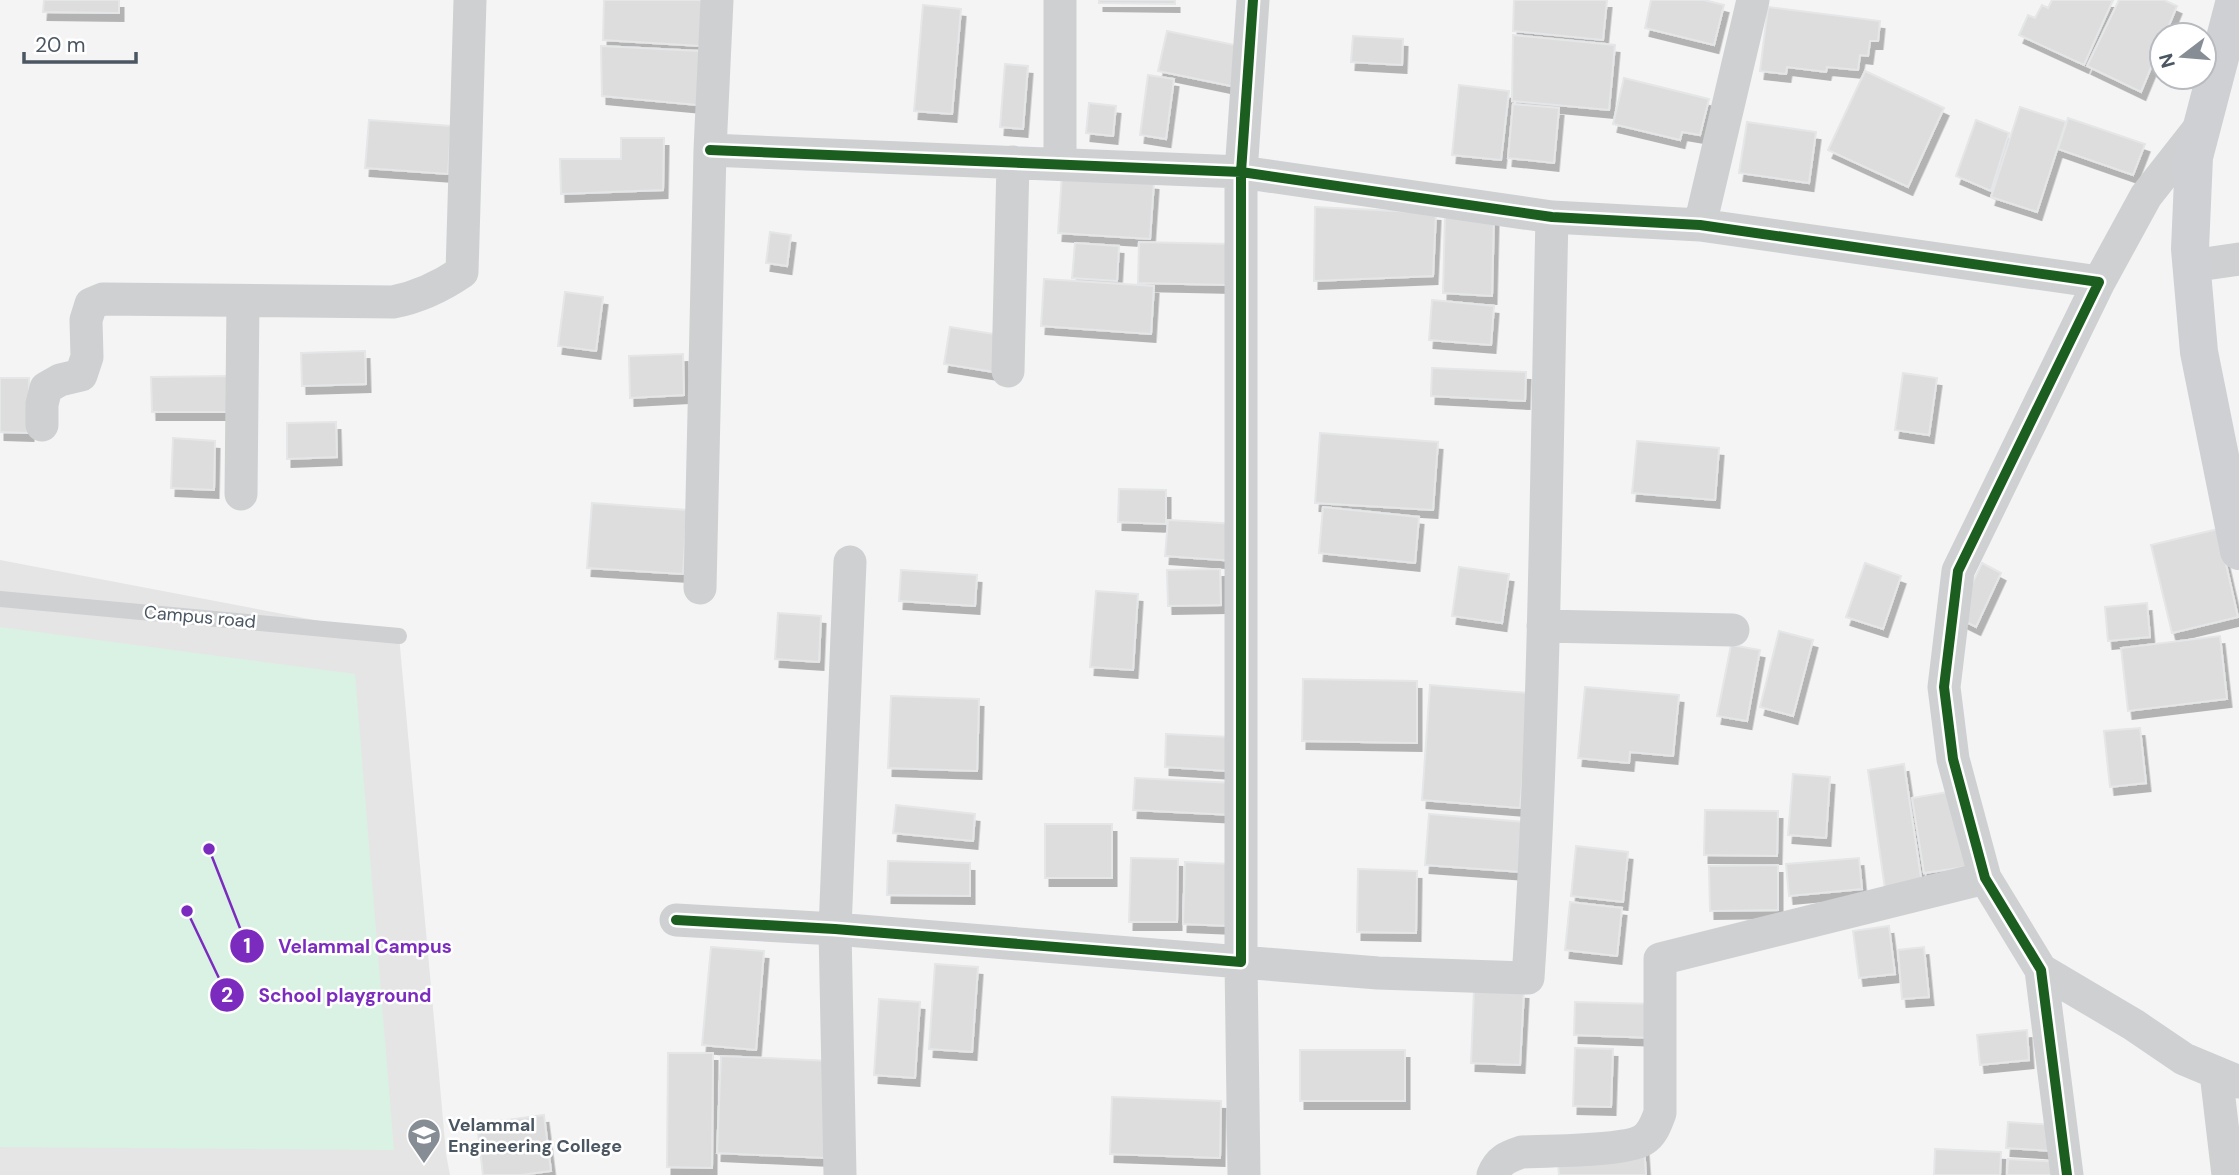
<svg xmlns="http://www.w3.org/2000/svg" width="2239" height="1175" font-family="'DM Sans',sans-serif">
	<style>
		.education { fill: #e6e5e6 }
		.green { fill: #d9f2e3 }
		.building { fill: #ddddde; stroke: #e5e6e7; stroke-width: 2; filter: url(#shadow) }
		.lines { fill: none; stroke-linecap: round; stroke-linejoin: round }
		.service { stroke: #ced0d2; stroke-width: 16 }
		.minor { stroke: #ced0d2; stroke-width: 33 }
		.secondary { stroke: #ced0d4; stroke-width: 38 }
		.cycleway-casing { stroke: #fff; stroke-width: 15 }
		.cycleway { stroke: #1b5e20; stroke-width: 10 }
		.labels { text-anchor: middle; stroke-width: 5; stroke-linejoin: round; paint-order: stroke }
		.street-label { font-size: 18px; fill: #4a5661; stroke: #fff }
		.poi-label { font-size: 18px; font-weight: bold; fill: #4a5661; stroke: #fff; text-anchor: start }
		.leader { fill: none; stroke: #7b2cbf; stroke-width: 2.5 }
		.callout-dot { fill: #7b2cbf; stroke: #fff; stroke-width: 2.5 }
		.mark-label { font-size: 21px; text-anchor: middle; font-weight: bold; fill: #fff }
		.callout-label { font-size: 19px; text-anchor: middle; font-weight: bold; fill: #7b2cbf; stroke: #fff; stroke-width: 5; stroke-linejoin: round; paint-order: stroke }
	</style>
	<defs>
		<filter id="shadow"><feDropShadow dx="4.5" dy="8" stdDeviation="0" flood-color="#0004"/></filter>
	</defs>
	<rect width="100%" height="100%" fill="#f4f4f4"/>
	<path class="education" d="M0 560 399 636 438 1063 446 1154 450 1175H0Z"/>
	<path class="green" d="M0 627 355 674 394 1150 0 1147Z"/>
	<path class="building" d="M44 0H119V13L43 12Z
		M604 0H704L700 46 603 40Z
		M1099 0H1175V4L1099 3Z
		M1514 0H1607L1603 40 1513 31Z
		M1651 0H1704L1724 5 1714 45 1645 28Z
		M2052 0H2113L2084 65 2019 35 2028 15 2035 18 2042 5 2048 8Z
		M2119 0H2164L2177 6 2165 35H2162V41L2141 92 2087 66Z
		M923 5 961 9 952 114 914 111Z
		M1768 7 1880 21 1878 41H1870L1868 56 1860 55 1858 70 1827 67 1826 72 1787 67 1786 74 1760 71Z
		M1167 31 1244 47 1236 87 1158 71Z
		M1513 35 1615 45 1609 110 1512 101Z
		M1353 36 1403 39 1402 65 1351 62Z
		M601 46 700 51 697 105 602 96Z
		M1005 64 1028 66 1023 129 1000 127Z
		M1865 71 1944 108 1908 187 1828 150Z
		M1148 75 1174 79 1166 139 1140 135Z
		M1624 78 1709 99 1700 135 1682 132 1680 140 1613 124Z
		M1459 85 1509 91 1501 160 1452 155Z
		M1089 103 1116 106 1113 136 1086 133Z
		M1513 104 1559 108 1554 163 1508 158Z
		M2020 107 2066 122 2037 212 1991 197Z
		M2068 118 2145 144 2133 175 2058 149Z
		M369 120 451 126 448 174 365 168Z
		M1976 120 2009 133 1991 191 1956 176Z
		M1747 122 1816 132 1809 183 1739 173Z
		M621 138H664L663 190 561 194 560 159H621Z
		M1062 175 1154 182 1150 239 1058 233Z
		M1315 207 1436 213 1433 276 1314 281Z
		M1445 215 1494 216 1492 296 1443 293Z
		M770 232 791 235 787 266 766 263Z
		M1139 242 1230 244 1229 285 1138 283Z
		M1075 243 1119 246 1117 281 1072 278Z
		M1044 279 1154 286 1151 334 1041 326Z
		M565 292 603 297 596 351 558 346Z
		M1432 300 1494 306 1491 345 1429 340Z
		M950 327 1000 335 994 372 944 364Z
		M365 351 366 384 302 386 301 353Z
		M683 354 684 395 630 398 629 356Z
		M1432 368 1526 372 1525 401 1431 396Z
		M1903 373 1937 378 1929 435 1895 430Z
		M230 376V412H152L151 377Z
		M0 378H29V433L0 432Z
		M336 422 337 457 287 459V423Z
		M1320 433 1438 442 1433 510 1315 503Z
		M173 438 215 441 214 490 171 488Z
		M1637 441 1719 448 1715 500 1632 493Z
		M1119 489 1166 490V524L1118 522Z
		M592 503 687 510 683 574 587 568Z
		M1323 507 1419 517 1415 563 1319 553Z
		M1168 520 1238 524 1235 561 1165 556Z
		M2218 529 2238 617 2172 633 2151 545Z
		M1865 563 1901 576 1883 629 1846 617Z
		M1982 563 2001 573 1976 627 1956 617Z
		M1459 567 1509 574 1502 623 1452 616Z
		M1220 569 1221 605 1168 606 1167 570Z
		M901 570 977 575 975 606 899 601Z
		M1096 591 1138 594 1133 670 1090 667Z
		M2147 603 2150 637 2108 641 2105 607Z
		M778 613 821 616 819 662 775 659Z
		M1779 631 1813 640 1793 716 1760 707Z
		M2220 636 2227 699 2128 711 2121 648Z
		M1731 645 1760 650 1747 721 1717 716Z
		M1303 679 1417 681V743L1302 741Z
		M1430 685 1530 693 1520 808 1422 800Z
		M1585 687 1679 695 1673 756 1630 752 1629 763 1578 758Z
		M891 696 979 699 977 771 888 768Z
		M2140 728 2146 783 2110 787 2104 731Z
		M1166 734 1230 737 1228 771 1165 767Z
		M1904 764 1922 884 1885 889 1868 770Z
		M1793 774 1830 777 1826 838 1788 835Z
		M1135 778 1234 783 1233 815 1133 810Z
		M1960 790 1972 866 1924 873 1912 798Z
		M896 805 975 814 973 841 893 833Z
		M1705 810 1778 811 1777 856 1704 855Z
		M1429 814 1525 822 1521 872 1425 865Z
		M1045 824H1112V878H1045Z
		M1576 846 1628 852 1623 902 1571 896Z
		M1131 858 1178 859 1177 922H1129Z
		M1859 858 1862 889 1789 896 1786 864Z
		M888 861 970 863V896L887 895Z
		M1185 862 1232 864 1230 926 1183 924Z
		M1778 865V910L1710 911 1709 866Z
		M1358 869 1417 871 1416 933 1357 932Z
		M1570 902 1622 908 1617 956 1565 950Z
		M1889 926 1895 974 1859 978 1853 931Z
		M711 947 764 951 756 1050 702 1045Z
		M1924 947 1929 997 1902 999 1898 950Z
		M935 964 978 967 972 1052 929 1049Z
		M1474 989 1524 991 1520 1065 1471 1063Z
		M879 999 920 1002 915 1078 874 1075Z
		M1575 1002 1656 1004 1655 1038 1574 1035Z
		M2027 1030 2029 1060 1980 1065 1977 1035Z
		M1575 1048 1613 1049 1611 1107 1573 1106Z
		M1300 1050H1405V1101H1300Z
		M668 1053H713L712 1168 667 1167Z
		M721 1056 830 1061 826 1158 717 1153Z
		M1112 1097 1221 1101 1220 1158 1110 1154Z
		M544 1115 551 1171 521 1175H483L477 1124Z
		M2008 1122 2054 1125 2052 1151 2006 1148Z
		M1644 1147 1646 1175H1559L1557 1151Z
		M1935 1149 2001 1152 2000 1175H1934Z
		M2008 1159 2060 1162V1175H2007Z"/>
	<g class="lines">
		<path class="service" d="M0 599 399 636"/>
		<path class="minor" d="M710 150 1241 172 1552 217 1700 225 2099 282 1958 571 1944 687 1953 759 1985 878 2041 970 2067 1175
			M1060 164V0
			M1700 225 1753 0
			M2191 266 2239 259
			M2099 282 2146 196 2201 126
			M1008 371 1013 162
			M42 425V404L46 388 60 380 81 375 87 357 86 320 91 304 103 299 393 302C419 297 440 287 462 272L470 0
			M241 494 243 301
			M700 588 710 150 717 0
			M1543 626 1733 630
			M676 920 835 929 1241 962V172L1253 0
			M2041 970 2134 1025 2184 1059 2239 1082
			M2216 1073 2228 1175
			M840 1175 835 929 850 562
			M1244 1175 1241 962 1378 973 1528 978C1545 725 1546 471 1552 217
			M1493 1175C1499 1160 1507 1157 1522 1152 1546 1151 1625 1151 1643 1140 1653 1134 1656 1123 1660 1113V959L1985 878"/>
		<path class="secondary" d="M2235 0 2194 157 2190 249 2199 352 2239 551"/>
		<g class="cycleway-casing">
			<path id="cycleway" d="M710 150 1241 172 1552 217 1700 225 2099 282 1958 571 1944 687 1953 759 1985 878 2041 970 2067 1175
				M676 920 835 929 1241 962V172L1253 0"/>
		</g>
		<use href="#cycleway" class="cycleway"/>
	</g>
	<defs>
		<g id="university-pin" transform="scale(1.75)"><path d="M0 17L-7.5 6A9.5 9.5 0 1 1 7.5 6Z" fill="#868d94" stroke="#fff"/><path d="M0-5L7-2L0 1L-7-2ZM-4 1L0 2.5L4 1V4Q0 6-4 4Z" fill="#fff"/></g>
	</defs>
	<g fill-rule="evenodd">
		<use href="#university-pin" x="424" y="1135"/>
	</g>
	<g class="labels">
		<g class="street-label">
			<text transform="translate(200 617) rotate(5)" y="6">Campus road</text>
		</g>
		<g class="poi-label">
			<text x="448" y="1131">Velammal<tspan x="448" dy="21">Engineering College</tspan></text>
		</g>
	</g>
	<path class="leader" d="M209 849L247 946M187 911L227 995"/>
	<g class="callout-dot">
		<circle cx="209" cy="849" r="7"/>
		<circle cx="187" cy="911" r="7"/>
		<circle cx="247" cy="946" r="18"/>
		<circle cx="227" cy="995" r="18"/>
	</g>
	<g class="mark-label">
		<text x="247" y="953">1</text>
		<text x="227" y="1002">2</text>
	</g>
	<g class="callout-label">
		<text x="365" y="953">Velammal Campus</text>
		<text x="345" y="1002">School playground</text>
	</g>
	<g transform="translate(2183 56) rotate(254)"><circle r="33" fill="#ffffff" stroke="#b7bbc0" stroke-width="2"/>
	<path d="M0-5L12 26L0 18L-12 26Z" fill="#868d94"/>
	<text y="-10" font-size="19" font-weight="bold" text-anchor="middle" fill="#4a5661">N</text>
	</g>
	<path d="M24 52v10h112v-10" fill="none" stroke="#4a5661" stroke-width="3.5"/>
	<text x="35" y="52" font-size="21" fill="#4a5661" stroke="#ffffff" stroke-width="5" paint-order="stroke">20 m</text>
</svg>
